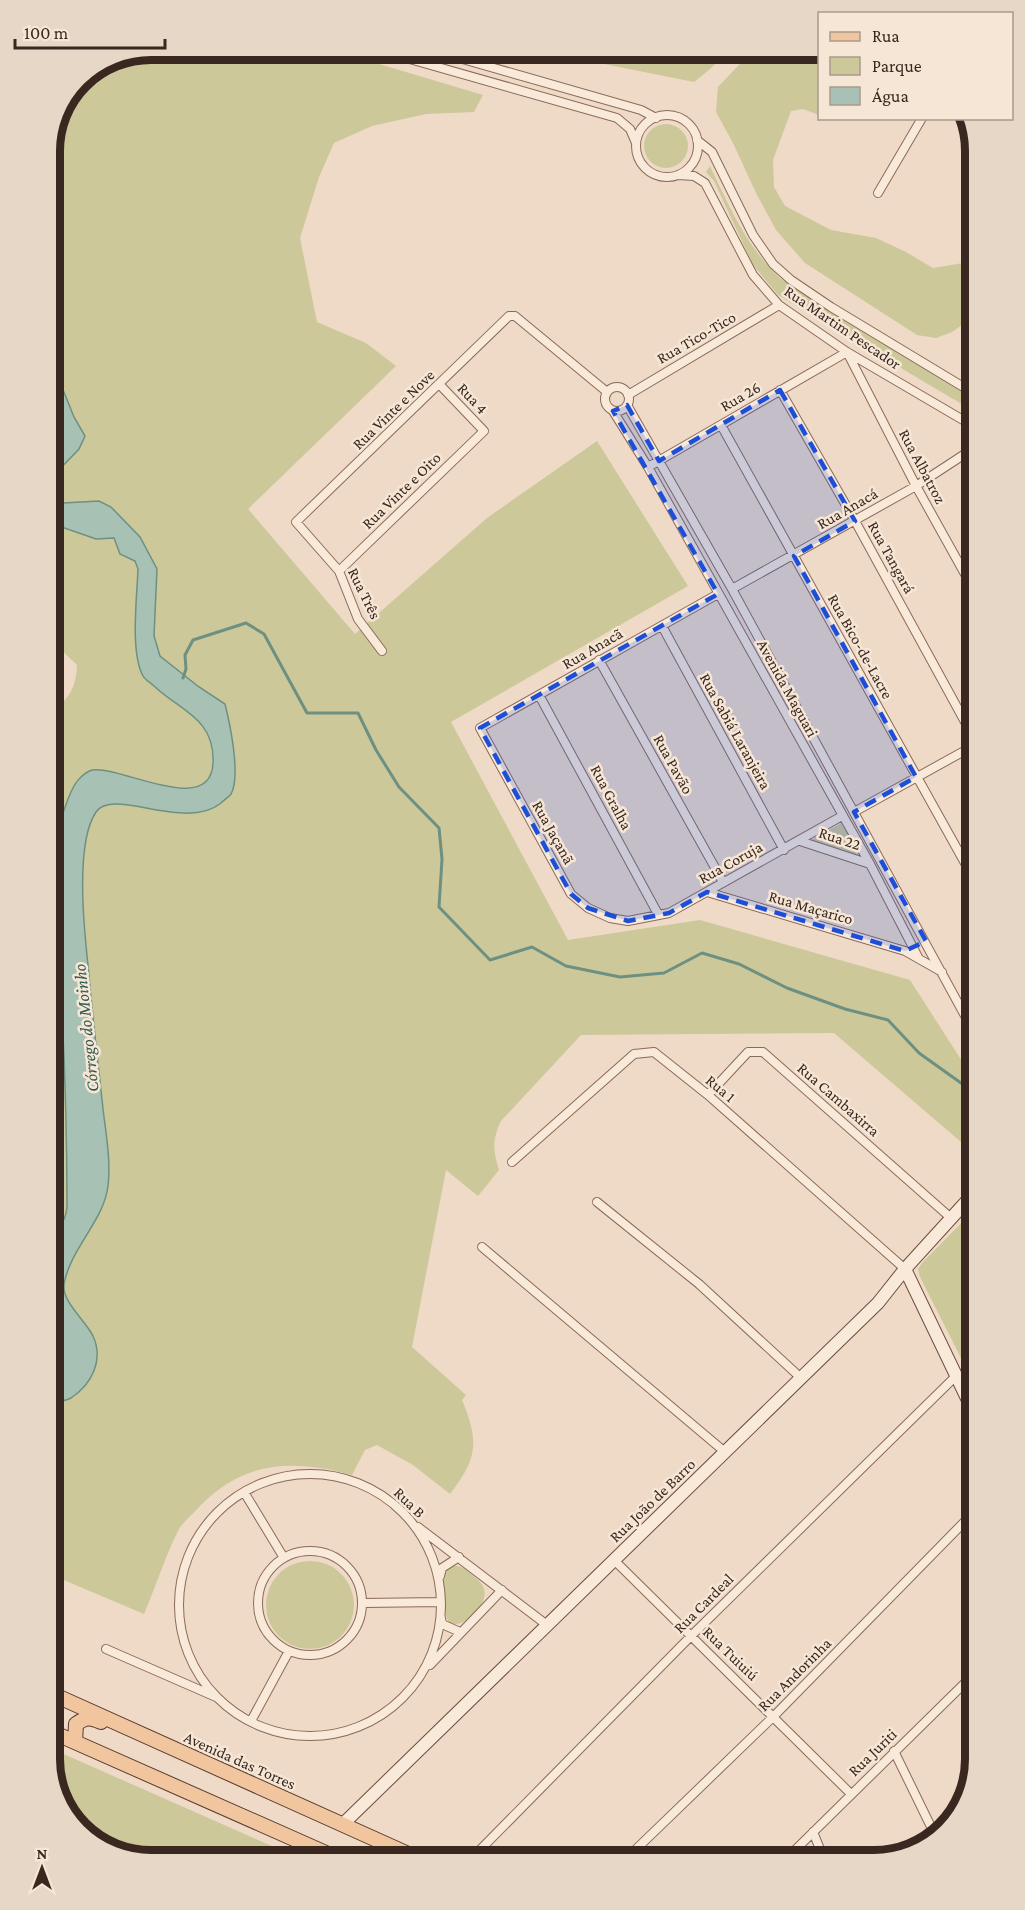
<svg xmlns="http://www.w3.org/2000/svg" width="1025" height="1910" font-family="'Crimson Pro',serif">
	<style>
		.green { fill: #cdc899 }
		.water { fill: #a7c2b4; stroke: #6e9081; stroke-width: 1.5 }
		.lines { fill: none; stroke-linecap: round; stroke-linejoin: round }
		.stream { stroke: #6e9081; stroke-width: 3 }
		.street-casing { stroke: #8a6a5b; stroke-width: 10 }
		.secondary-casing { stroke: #6c4c3e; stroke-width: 14 }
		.primary-casing { stroke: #583a2f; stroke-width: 16 }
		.street { stroke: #f9e9d9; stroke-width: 8 }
		.secondary { stroke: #f9e9d9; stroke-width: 12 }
		.primary { stroke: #f1c69e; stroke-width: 14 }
		.marked { fill: #1d4ed8; fill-opacity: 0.2; stroke: #1d4ed8; stroke-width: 4.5; stroke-dasharray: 12 8; stroke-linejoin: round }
		.labels { text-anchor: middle; stroke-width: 5; stroke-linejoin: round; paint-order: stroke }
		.street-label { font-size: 16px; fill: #3a271f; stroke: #f6e6d5 }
		.water-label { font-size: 18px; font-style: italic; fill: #2f594e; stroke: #f6e6d5 }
		.rim { fill: none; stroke: #3a271f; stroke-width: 8 }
	</style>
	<rect width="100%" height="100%" fill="#eedac6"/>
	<path class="green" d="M819 50V115L803 109 791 111 773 160 774 187 785 206 831 230 876 238 906 252 933 268 969 262 975 267V316L952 332 936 338 917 335 805 263 776 230 756 193 733 143 716 112 718 87 752 51Z
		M729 51 710 69 694 82 549 53Z
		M349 55 483 95 474 112 426 114 372 126 334 143 319 177 300 238 317 322 366 343 396 366 248 509 355 634 487 518 597 441 688 586 451 722 568 940 700 920 910 980 969 1072 975 1074V1154L834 1033 581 1035 501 1121C492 1140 493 1151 499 1170L478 1196 446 1170 412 1347 466 1395 462 1400C479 1441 478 1458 450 1494L413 1465 377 1445 365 1450 352 1475C295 1459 244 1460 200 1506 194 1513 184 1521 179 1529 165 1556 156 1586 144 1614L59 1578 50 1601V1404L70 1399 93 1336C84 1323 68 1306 64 1290 60 1269 97 1222 105 1200 110 1185 109 1170 108 1155 107 1132 103 1109 101 1087 95 1033 88 978 85 924 83 892 78 840 96 812 113 787 187 832 221 803 224 801 229 797 231 794 241 776 230 724 225 704L199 687 160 656 154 636 157 569 99 501 63 503 57 499 50 484C59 464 75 457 85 436L74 417 53 365 54 325 50 230V144L79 79 112 57Z
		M644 146a22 22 0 1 1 44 0a22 22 0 1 1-44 0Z
		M710 166C730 208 746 246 780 278L975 398V412L778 295 753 265 714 181 706 172Z
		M50 523 96 539 114 538 120 554 135 561 138 569 143 676 159 691 193 714 204 728 211 744 213 765 209 779 201 785 190 788 155 784 130 776 77 780 65 807 53 847 51 871 58 934 65 1058 67 1211 50 1248V712C69 700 76 688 77 665L50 639Z
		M842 823 865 858 810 840Z
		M975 1209V1363L966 1368 920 1277 918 1269 922 1263Z
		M266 1605a44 44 0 1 1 88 0a44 44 0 1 1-88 0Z
		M451 1566C461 1565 465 1569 472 1575 477 1579 482 1583 484 1589 489 1604 465 1630 450 1623 443 1616 440 1583 444 1573 446 1569 448 1569 451 1566Z
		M50 1748 301 1859 144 1860 94 1843 57 1798 50 1760Z"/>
	<path class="water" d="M50 230 60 256 53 365 74 417 85 436 79 449 55 474 50 484 57 499 63 503 99 501 111 507 140 537 157 569 154 636 160 656 199 687 225 704C230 724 241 776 231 794 229 797 224 800 221 803 186 832 113 787 96 812 75 843 84 928 88 965 92 1013 98 1061 103 1109 106 1134 111 1161 108 1186 104 1221 69 1250 64 1285 62 1302 86 1321 93 1336 104 1360 92 1384 71 1398 65 1401 56 1402 50 1404 50 1391 47 1376 50 1363 51 1354 55 1348 56 1338 56 1331 51 1326 50 1319 48 1312 48 1254 50 1248 53 1233 67 1222 67 1206 67 1122 64 1039 59 956 57 921 45 878 54 844 58 829 69 787 80 778 83 775 89 771 92 770 120 765 211 818 213 763 215 718 180 711 154 686 151 683 145 680 143 676 130 652 137 597 138 569L135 561 120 554 114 538 96 539 50 523V454L52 450 53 416 50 409Z"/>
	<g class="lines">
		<path class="stream" d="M183 678 186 669 185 655 193 640 246 623 264 634 307 713H358L376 750 399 787 439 828 442 859 439 907 490 960 532 947 566 966 620 977 664 973 702 953 739 964 787 988 845 1009 888 1020 919 1053 975 1093"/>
		<g class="street-casing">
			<path id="street" d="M392 54 617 118 630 129 636 143
				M445 54 641 110 656 118
				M636 146a31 31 0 1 1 62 0a31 31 0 1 1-62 0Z
				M697 140 712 152 753 235 773 264 791 280 831 307 975 394
				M678 175 694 176 705 183 753 275 779 305 847 352 975 427
				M878 193 922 118
				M605 399a12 12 0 1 1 24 0a12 12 0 1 1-24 0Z
				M780 390 855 521 975 740
				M628 395 779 305
				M627 405 732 589 975 1034
				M613 411 648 467 870 864 919 959
				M721 425 975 881
				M648 467 847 352 916 486 975 592
				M339 571 484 431 440 385
				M732 589 916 486 974 448
				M718 594 480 728 571 894 588 908 610 918 628 921 669 913 842 816
				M662 626 784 850
				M382 651 358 619 339 571 296 522 509 316H515L607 392
				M599 660 723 882
				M539 695 658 914
				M854 812 975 745
				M800 841 870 864
				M707 892 905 951 942 972
				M708 1095 748 1052H763L951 1218
				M512 1162 634 1054 654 1052 708 1095 905 1269
				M597 1202 699 1284 801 1378
				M482 1247 725 1452
				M179 1605a131 131 0 1 1 262 0a131 131 0 1 1-262 0Z
				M244 1492 284 1558
				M418 1527 547 1625
				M258 1603a52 52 0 1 1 104 0a52 52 0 1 1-104 0Z
				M614 1560 851 1794
				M440 1576 442 1568 459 1557
				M363 1603 441 1602
				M441 1618 442 1624 460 1632
				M106 1649 216 1697
				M430 1665 502 1590
				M251 1721 289 1651
				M894 1751 935 1835
				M813 1832 822 1854
				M791 1854 975 1673
				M630 1855 774 1716 975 1511
				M473 1857 692 1635 957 1375"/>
		</g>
		<g class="secondary-casing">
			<path id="secondary" d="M905 1269 975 1415
				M343 1824 878 1303 905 1269 975 1192"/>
		</g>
		<g class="primary-casing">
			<path id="primary" d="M50 1693 417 1858
				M50 1731 337 1858
				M75 1742 76 1724C86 1717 90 1717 101 1722"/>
		</g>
		<use href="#street" class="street"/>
		<use href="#secondary" class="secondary"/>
		<use href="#primary" class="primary"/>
	</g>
	<path class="marked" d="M780 390 855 521 794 556 916 777 854 812 926 941 905 951 707 892 669 913 628 921 588 908 571 894 480 728 718 594 613 411 627 405 659 461Z"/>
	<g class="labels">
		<g class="street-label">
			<text transform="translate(843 327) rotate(34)" y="6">Rua Martim Pescador</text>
			<text transform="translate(696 337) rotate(-30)" y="6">Rua Tico-Tico</text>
			<text transform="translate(740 396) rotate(-30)" y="6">Rua 26</text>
			<text transform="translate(473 398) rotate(47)" y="6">Rua 4</text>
			<text transform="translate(393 409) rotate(-44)" y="6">Rua Vinte e Nove</text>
			<text transform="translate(923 466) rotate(62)" y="6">Rua Albatroz</text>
			<text transform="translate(401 490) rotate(-44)" y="6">Rua Vinte e Oito</text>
			<text transform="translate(847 508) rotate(-30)" y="6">Rua Anacá</text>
			<text transform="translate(892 557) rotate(61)" y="6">Rua Tangará</text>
			<text transform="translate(365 593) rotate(64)" y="6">Rua Três</text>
			<text transform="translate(861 646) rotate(61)" y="6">Rua Bico-de-Lacre</text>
			<text transform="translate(592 648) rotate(-30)" y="6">Rua Anacã</text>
			<text transform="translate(788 688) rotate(61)" y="6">Avenida Maguari</text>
			<text transform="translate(736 731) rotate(61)" y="6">Rua Sabiá Laranjeira</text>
			<text transform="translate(674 764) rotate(61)" y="6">Rua Pavão</text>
			<text transform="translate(612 797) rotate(62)" y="6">Rua Gralha</text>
			<text transform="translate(554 832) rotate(61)" y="6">Rua Jaçanã</text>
			<text transform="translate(840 838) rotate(18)" y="6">Rua 22</text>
			<text transform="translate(730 862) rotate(-29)" y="6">Rua Coruja</text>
			<text transform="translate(811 907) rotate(16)" y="6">Rua Maçarico</text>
			<text transform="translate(721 1088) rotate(40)" y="6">Rua 1</text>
			<text transform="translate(839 1099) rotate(41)" y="6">Rua Cambaxirra</text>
			<text transform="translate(652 1500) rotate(-44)" y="6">Rua João de Barro</text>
			<text transform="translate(410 1502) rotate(44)" y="6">Rua B</text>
			<text transform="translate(703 1603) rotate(-45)" y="6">Rua Cardeal</text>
			<text transform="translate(731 1653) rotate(44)" y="6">Rua Tuiuiú</text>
			<text transform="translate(794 1674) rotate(-45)" y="6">Rua Andorinha</text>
			<text transform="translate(872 1752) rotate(-44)" y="6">Rua Juriti</text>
			<text transform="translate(240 1760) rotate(24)" y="6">Avenida das Torres</text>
		</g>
		<g class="water-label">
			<text transform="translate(86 1028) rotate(-96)" y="6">Córrego do Moinho</text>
		</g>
	</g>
	<path d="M0 0H1025V1910H0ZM151 60H874A91 91 0 0 1 965 151V1759A91 91 0 0 1 874 1850H151A91 91 0 0 1 60 1759V151A91 91 0 0 1 151 60Z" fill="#e7d7c6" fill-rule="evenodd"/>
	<path class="rim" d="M151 60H874A91 91 0 0 1 965 151V1759A91 91 0 0 1 874 1850H151A91 91 0 0 1 60 1759V151A91 91 0 0 1 151 60Z"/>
	<rect x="818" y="12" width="195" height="108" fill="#f6e6d5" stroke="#ab9a8c" stroke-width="1.5"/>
	<rect x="830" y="32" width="30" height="9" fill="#f1c69e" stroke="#ab9a8c" stroke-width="1.5"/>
	<text x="872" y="42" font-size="18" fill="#3a271f">Rua</text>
	<rect x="830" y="57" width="30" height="18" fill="#cdc899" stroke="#ab9a8c" stroke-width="1.5"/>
	<text x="872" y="72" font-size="18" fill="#3a271f">Parque</text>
	<rect x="830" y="87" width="30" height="18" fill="#a7c2b4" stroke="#ab9a8c" stroke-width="1.5"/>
	<text x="872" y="102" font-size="18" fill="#3a271f">Água</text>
	<g transform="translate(42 1868)" stroke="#f6e6d5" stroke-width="4.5" paint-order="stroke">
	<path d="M0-4.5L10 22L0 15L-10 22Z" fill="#3a271f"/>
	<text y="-9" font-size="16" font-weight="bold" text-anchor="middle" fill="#3a271f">N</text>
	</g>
	<path d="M15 39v9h150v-9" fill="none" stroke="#3a271f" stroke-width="3"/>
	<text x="24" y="39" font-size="18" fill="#3a271f" stroke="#f6e6d5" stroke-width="4.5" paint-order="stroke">100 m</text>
</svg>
